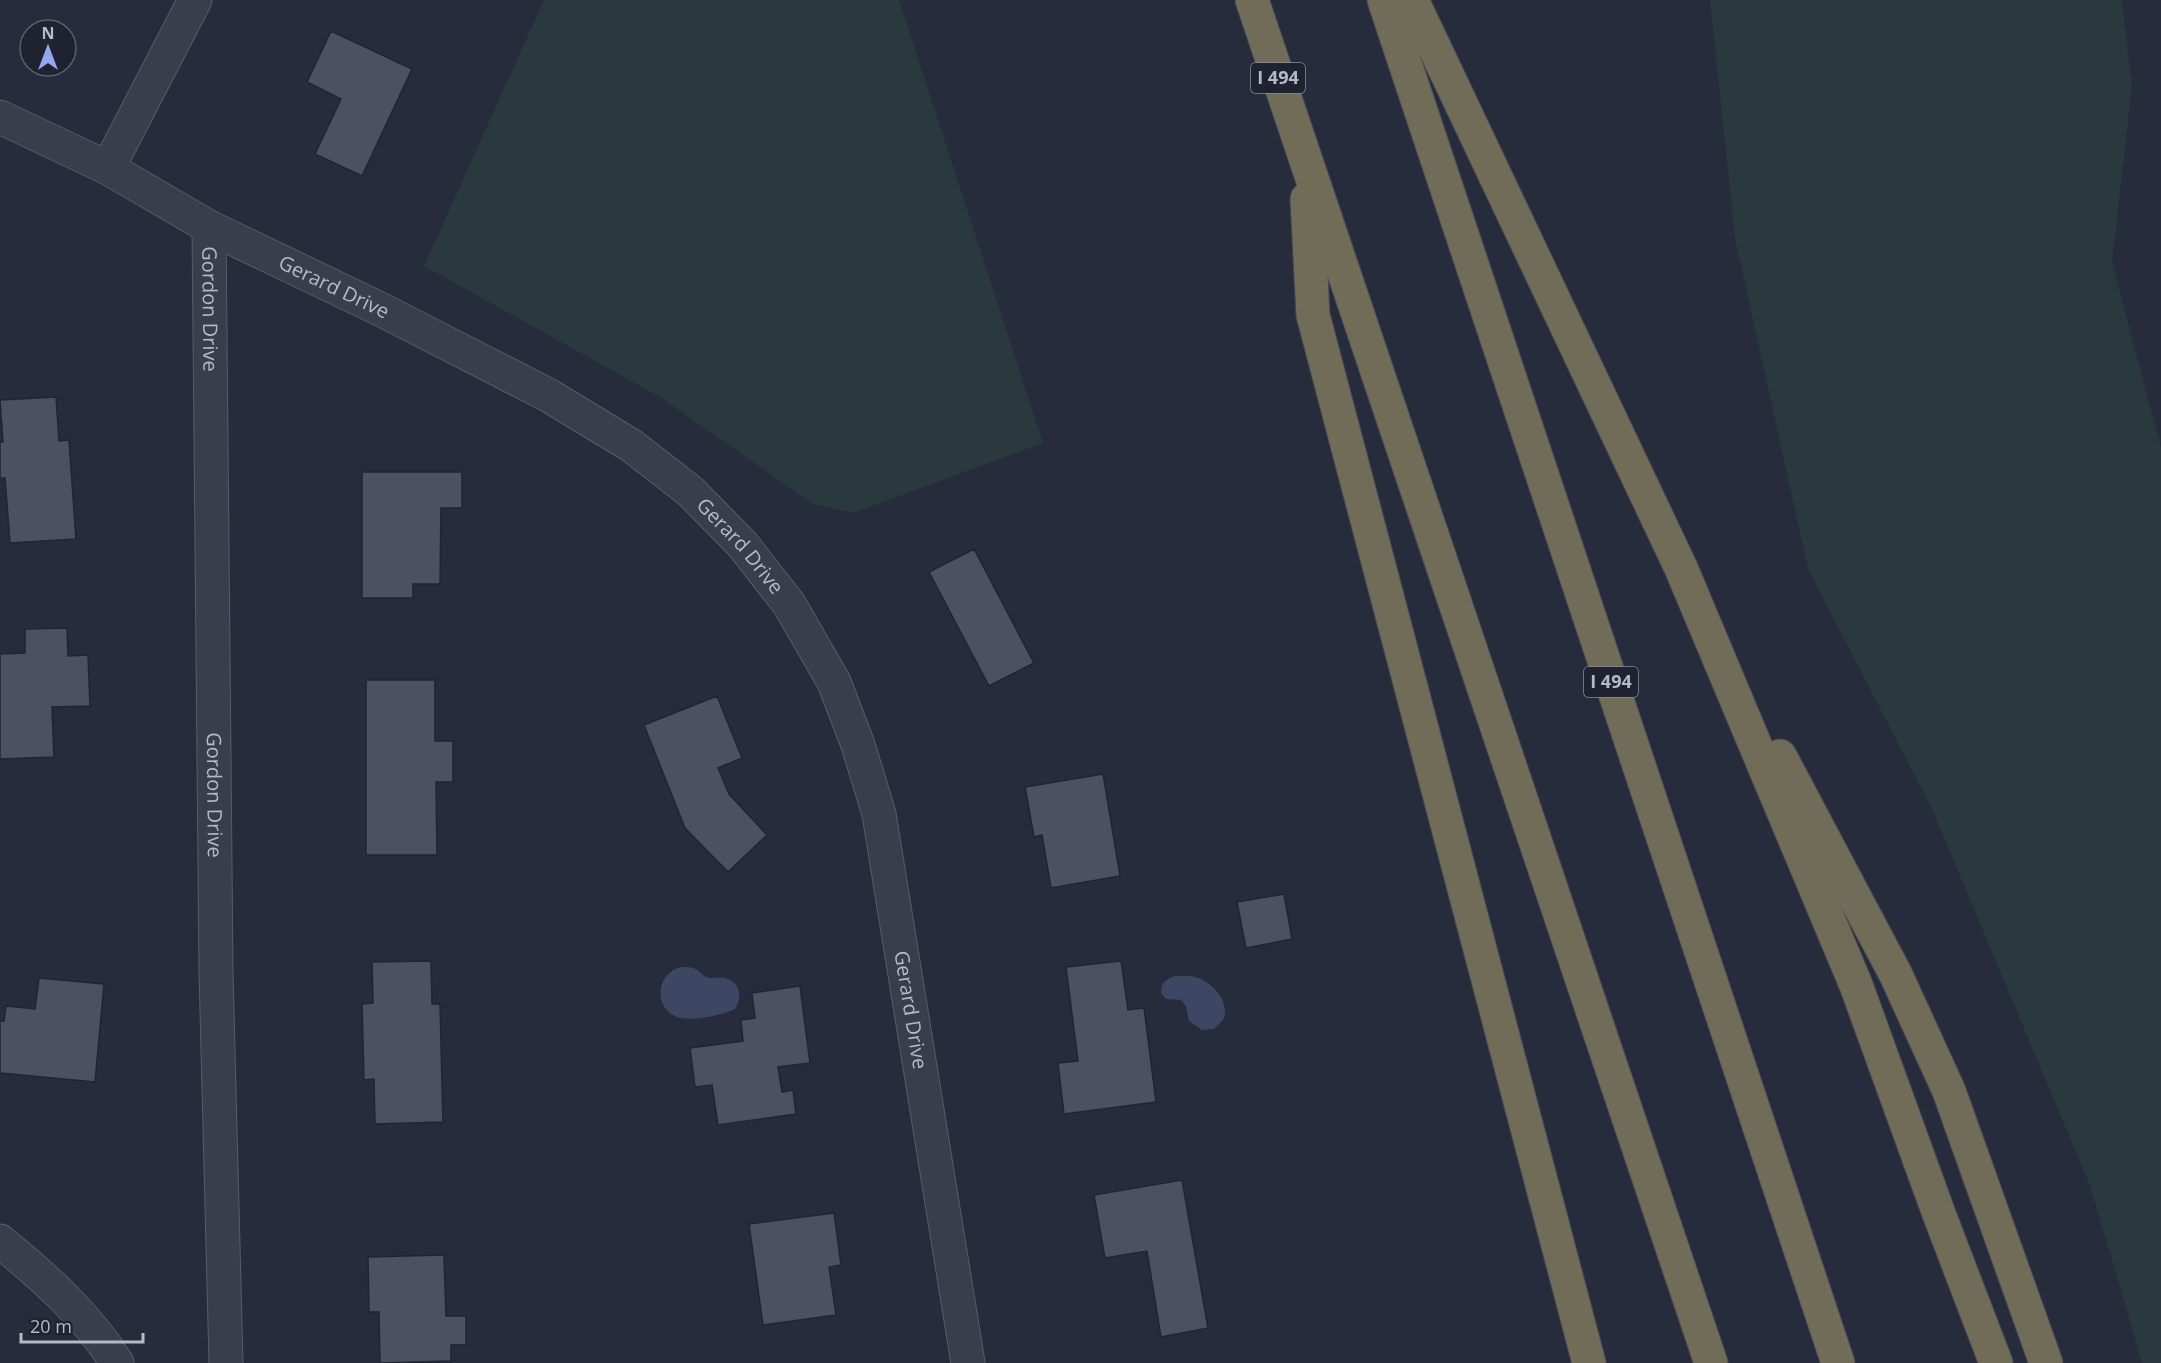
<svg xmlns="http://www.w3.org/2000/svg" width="2161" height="1363" font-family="'Open Sans',sans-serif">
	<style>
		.green { fill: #29393e }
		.water { fill: #3d4763 }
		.building { fill: #4b5062; stroke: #212533; stroke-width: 1.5 }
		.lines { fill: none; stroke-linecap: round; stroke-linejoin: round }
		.minor-casing { stroke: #585c6a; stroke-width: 35 }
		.highway-casing { stroke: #454957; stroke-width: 35 }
		.minor { stroke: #3a3e4c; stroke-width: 33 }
		.highway { stroke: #716c58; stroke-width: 33 }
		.labels { text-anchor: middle; stroke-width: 4.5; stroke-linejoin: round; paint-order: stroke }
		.shield { fill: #1f2331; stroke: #898d9a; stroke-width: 1.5 }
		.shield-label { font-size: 18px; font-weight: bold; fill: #b6bac7 }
		.street-label { font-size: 20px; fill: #b6bac7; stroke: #1f2331 }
	</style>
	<rect width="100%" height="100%" fill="#262c3c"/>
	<path class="green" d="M544 0H899L1043 443 853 513 813 504 660 397 424 266Z
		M1710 0H2122L2132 86 2112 262 2161 448V1363H2142L2091 1188 1932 809 1808 569 1735 238Z"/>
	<path class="water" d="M682 967C702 967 696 973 709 978 714 979 720 977 724 978 740 981 743 997 735 1009 723 1015 688 1023 675 1016 652 1005 658 971 682 967Z
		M1175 976C1180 976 1185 976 1190 976 1208 978 1230 998 1224 1018 1222 1022 1217 1026 1214 1029L1202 1030 1189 1021 1186 1006 1181 1000 1166 999 1161 993C1161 982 1165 980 1175 976Z"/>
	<path class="building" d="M331 31 412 69 362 176 315 154 341 99 307 82Z
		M56 397 59 441 69 440 76 539 10 543 5 478H0V442H3L0 400Z
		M362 472H462V508H441L440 584H413V598H362Z
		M974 549 1034 663 989 686 929 572Z
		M67 628 68 656 88 655 90 706 52 707 54 757 0 759V654L25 653V629Z
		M366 680H435V741H453V782H436L437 855H366Z
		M717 696 742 758 718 768 729 794 767 835 728 872 685 828 644 725Z
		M1103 774 1120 876 1051 888 1042 835 1034 837 1025 787Z
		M1284 894 1292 939 1246 948 1237 902Z
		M431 961 432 1004H440L443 1122 375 1124 374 1079 364 1080 362 1004 373 1003 372 962Z
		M1121 961 1128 1010 1144 1008 1156 1102 1064 1114 1058 1063 1078 1061 1066 967Z
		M39 978 104 984 95 1082 0 1073V1021H4L6 1006 35 1009Z
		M800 986 810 1063 778 1067 782 1092 793 1090 796 1114 718 1125 712 1085 695 1087 690 1048 743 1041 741 1020 755 1018 752 993Z
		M1182 1180 1208 1328 1161 1337 1147 1251 1105 1258 1094 1195Z
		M834 1213 841 1265 829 1267 836 1315 763 1325 749 1224Z
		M444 1255 446 1316H466V1345H451V1361L380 1363 379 1312H369L368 1257Z"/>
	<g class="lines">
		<g class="minor-casing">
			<g id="minor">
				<path id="s1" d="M0 117 108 168 209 227 382 310 548 395 632 446 691 492 743 545 789 604 834 682 858 745 879 814 968 1363"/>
				<path d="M108 168 195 0"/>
				<path id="s2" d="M209 227 216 972 226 1363"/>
				<path d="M0 1241C44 1277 87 1315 117 1363"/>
			</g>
		</g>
		<g class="highway-casing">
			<path id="highway" d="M1252 0 1711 1363
				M1384 0 1838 1363
				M1412 0 1681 568 1856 985 1939 1214 1996 1363
				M1307 199 1313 315 1589 1363
				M1780 756 1896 975 1949 1091 2046 1363"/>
		</g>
		<use href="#minor" class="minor"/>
		<use href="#highway" class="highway"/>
	</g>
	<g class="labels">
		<g class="shield">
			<rect x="1251" y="63" width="54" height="30" rx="4.5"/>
			<rect x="1584" y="667" width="54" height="30" rx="4.5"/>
		</g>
		<g class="shield-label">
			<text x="1278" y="84">I 494</text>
			<text x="1611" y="688">I 494</text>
		</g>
		<g class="street-label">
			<text dy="7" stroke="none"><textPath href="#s1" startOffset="375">Gerard Drive</textPath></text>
			<text dy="7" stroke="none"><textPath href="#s2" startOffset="82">Gordon Drive</textPath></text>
			<text dy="7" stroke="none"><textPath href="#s1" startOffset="861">Gerard Drive</textPath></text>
			<text dy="7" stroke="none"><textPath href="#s2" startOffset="568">Gordon Drive</textPath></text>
			<text dy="7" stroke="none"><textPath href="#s1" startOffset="1365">Gerard Drive</textPath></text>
		</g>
	</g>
	<g transform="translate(48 48)"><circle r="28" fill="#1f2331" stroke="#5b5f6d" stroke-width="1.5"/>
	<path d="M0-4.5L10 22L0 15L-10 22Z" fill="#93a7ef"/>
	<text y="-9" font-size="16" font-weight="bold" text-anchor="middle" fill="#b6bac7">N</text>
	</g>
	<path d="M21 1333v9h122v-9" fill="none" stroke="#b6bac7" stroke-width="3"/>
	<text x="30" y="1333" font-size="18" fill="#b6bac7" stroke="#1f2331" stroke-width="4.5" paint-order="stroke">20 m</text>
</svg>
